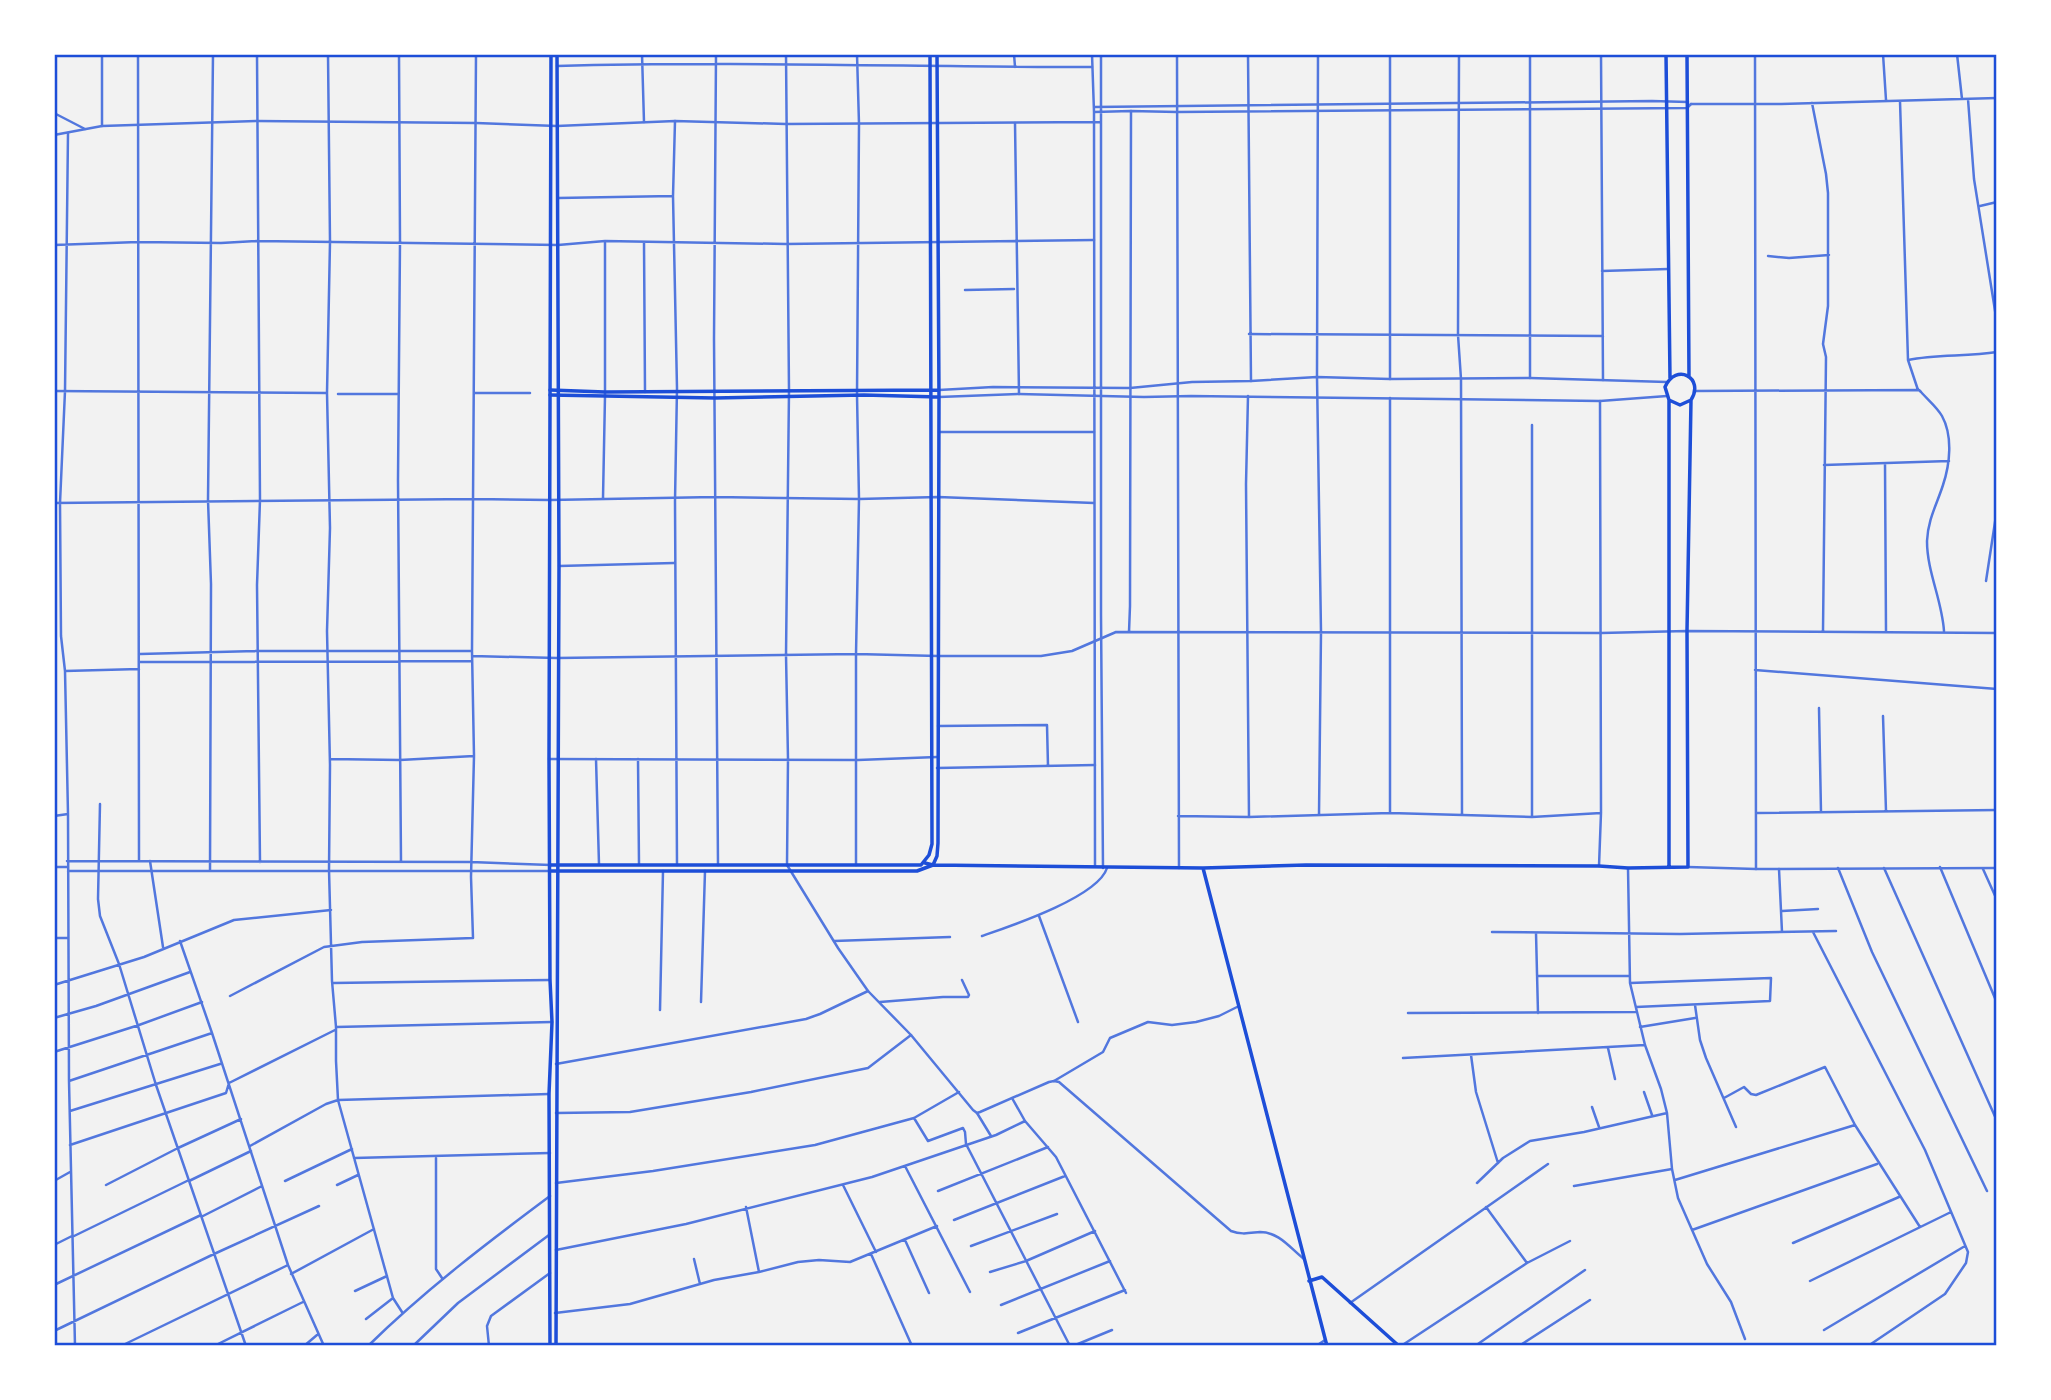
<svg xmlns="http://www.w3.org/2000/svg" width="2051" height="1400" font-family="Helvetica,sans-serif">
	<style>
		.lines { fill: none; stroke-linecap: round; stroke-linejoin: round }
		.minor { stroke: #5277de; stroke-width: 2.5 }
		.tertiary { stroke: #5277de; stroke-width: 2.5 }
		.secondary { stroke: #1d4ed8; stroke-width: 3.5 }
		.trunk { stroke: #1d4ed8; stroke-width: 3.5 }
		.neatline { fill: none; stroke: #1d4ed8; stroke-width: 2.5 }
	</style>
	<rect width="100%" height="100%" fill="#f2f2f2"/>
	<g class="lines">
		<path class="minor" d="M138 54 139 861
			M257 54 260 500 257 585 260 862
			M328 54 330 242 327 393 330 528 327 631 330 765 329 870 332 981 336 1027V1061L338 1100 393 1298 402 1312
			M399 54 400 242 398 480 401 862
			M642 54 644 122
			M716 54 714 339 718 865
			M786 54 789 391 786 655 788 759 787 865
			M1014 54 1015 67
			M1177 54 1179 868
			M1248 54 1251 381
			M1318 54 1317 377 1321 632 1319 815
			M1390 54V379
			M1459 54 1458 335 1461 379 1462 814
			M1530 54V378
			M1601 54 1603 380
			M1755 54 1756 869
			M1883 54 1886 100
			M1957 54 1962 99
			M557 66C735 61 914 67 1092 67
			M1968 99 1974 179 1997 323
			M1900 101 1908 360 1918 390
			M1812 103 1826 174 1828 193V306L1823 344 1826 357 1823 631
			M1691 104H1781L1997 98
			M54 113 85 129
			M675 121 673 196 677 388 675 501 677 865
			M1015 123 1019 394
			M102 126V54
			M68 133 65 391 60 503 61 636 65 671 68 814 69 1081 75 1346
			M558 198 673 196
			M1980 206 1997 202
			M644 242 645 392
			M54 245 138 242 221 243 257 241 558 245 605 241 786 244 1094 240
			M1768 256 1789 258 1829 255
			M1602 271 1668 269
			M965 290 1014 289
			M1249 334 1603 336
			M1908 360C1937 354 1967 357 1997 352
			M54 391 327 393
			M1695 391 1919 390 1921 392C1928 400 1937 407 1942 416 1953 436 1950 464 1943 485 1937 504 1928 519 1927 541 1927 572 1942 600 1944 631
			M475 393H530
			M338 394H398
			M1248 396 1246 484 1249 817
			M939 432H1094
			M1885 464 1886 632
			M1824 465 1949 461
			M603 498 605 396V243
			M54 503 474 499 550 500 715 497 859 499 938 497 1094 503
			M559 566 674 563
			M1986 581 1997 509
			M1129 632 1130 606 1131 111
			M140 654 258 651H472
			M472 656 557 658 856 654 938 656H1041L1072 651 1116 632 1601 633 1687 631 1997 633
			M139 662 471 661
			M1755 670 1997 689
			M65 671 139 669
			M1819 708 1821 812
			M1883 716 1886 811
			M938 726 1047 725 1048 766
			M330 759 400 760 474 756
			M549 759 858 760 937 757
			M596 759 599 864
			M638 759 639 864
			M937 768 1095 765
			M100 804 98 899 100 916 119 964 156 1085 246 1346
			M1390 813V398
			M1756 813 1997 810
			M54 816 68 814
			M1178 816 1249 817 1390 813 1532 817 1601 813
			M1532 817V425
			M67 861 471 862 551 865
			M150 861 163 947
			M856 865V654L859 499 857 395 859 124 857 54
			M1599 866 1601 813 1600 401
			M54 867H68
			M1940 867 1997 1003
			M1628 868 1630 983 1645 1045 1661 1089 1667 1113 1672 1169 1678 1198 1707 1264 1731 1302 1745 1339
			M1838 868 1872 952 1987 1191
			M1884 868 1997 1121
			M1779 869 1782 932
			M1983 869 1997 900
			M210 870 211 584 208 500 213 54
			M68 871H550
			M1782 911 1818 909
			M1039 916 1078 1022
			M1492 932 1680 934 1836 931
			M1813 932 1925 1150 1968 1252 1966 1263 1945 1294 1868 1346
			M1536 933 1538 1013
			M982 936C1011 926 1098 897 1107 868
			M54 938H68
			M180 941 212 1033 288 1265 324 1346
			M834 941 950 937
			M1537 976H1629
			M333 983 550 980
			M1630 983 1771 978 1770 1001 1636 1007
			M54 985 144 957 234 920 331 910
			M230 996 324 947 362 942 473 938 471 877 474 756 472 651 476 54
			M701 1002 705 871
			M880 1002 943 997H968L969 995 962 980
			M1695 1005 1700 1040 1706 1058 1736 1127
			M660 1010 663 871
			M1408 1013 1636 1012
			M54 1018 96 1006 190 972
			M336 1027 552 1022
			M1640 1027 1695 1018
			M1608 1048 1615 1079
			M54 1052 139 1025 202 1002
			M1471 1055 1476 1092 1498 1163
			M1403 1058 1645 1045
			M556 1064 806 1019 820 1014 868 991
			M69 1081 212 1033
			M1054 1081 1103 1052 1110 1038 1148 1022 1172 1025 1196 1022 1219 1016 1239 1006
			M1644 1092 1652 1115
			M1012 1098 1025 1121 1056 1157 1126 1293
			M1724 1098 1744 1087 1751 1094 1756 1095 1825 1067 1855 1125 1920 1227
			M1592 1107 1599 1127
			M70 1111 220 1064
			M556 1113 630 1112 751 1092 868 1068 911 1035
			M977 1113 991 1136
			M914 1118 928 1141 963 1128 965 1132 966 1144 1070 1346
			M70 1145 226 1093 229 1083 335 1030
			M250 1146 326 1104 338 1100 549 1094
			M354 1158 550 1153
			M436 1158V1269L442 1278
			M905 1166 970 1292
			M1675 1180 1855 1125
			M54 1181 70 1172
			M189 1181 251 1151
			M285 1181 352 1149
			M556 1183 653 1171 815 1145 914 1118 959 1092
			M1477 1183 1503 1158 1530 1141 1584 1132 1667 1113
			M106 1185 178 1148 241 1119
			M337 1185 358 1175
			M843 1185 876 1252
			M1574 1186 1672 1169
			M938 1191 1048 1147
			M746 1207 759 1272
			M1486 1207 1527 1263
			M203 1216 262 1186
			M954 1220 1065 1176
			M1692 1230 1877 1164
			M72 1237 189 1180
			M905 1240 929 1293
			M1793 1243 1899 1197
			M54 1245 72 1236
			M971 1246 1057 1214
			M556 1250 686 1224 872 1177 996 1135 1025 1121
			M871 1254 912 1346
			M694 1259 700 1284
			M990 1272 1026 1261 1095 1231
			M291 1274 374 1229
			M1810 1281 1951 1212
			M54 1285 201 1215
			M355 1291 387 1276
			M1350 1303 1548 1164
			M1001 1305 1110 1261
			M555 1313 630 1304 714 1280 759 1272 798 1262 819 1260 850 1262 937 1226
			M366 1319 393 1298
			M1824 1330 1965 1246
			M54 1331 214 1254 319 1206
			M1018 1333 1125 1290
			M121 1346 288 1265
			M214 1346 303 1302
			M304 1346 317 1335
			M368 1346C425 1290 487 1243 550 1196
			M413 1346 458 1303 549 1235
			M489 1346 487 1326 491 1316 550 1273
			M1073 1346 1112 1330
			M1316 1346 1325 1340
			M1401 1346 1527 1263 1570 1241
			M1475 1346 1585 1270
			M1519 1346 1590 1300"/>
		<path class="tertiary" d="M1092 54 1094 112 1095 866
			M1101 54V615L1103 868
			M1094 107 1652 101 1688 102
			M1094 112 1131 111 1177 112 1687 108 1691 104
			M54 135 102 126 257 121 476 123 557 126 675 121 786 124 1101 122
			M939 390 993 387 1130 388 1192 382 1251 381 1317 377 1390 379 1530 378 1667 382
			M939 397 1019 394 1144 397 1191 396 1600 401 1667 396
			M787 865 838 948 868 991 911 1035 973 1110 977 1113 980 1112 1049 1082 1054 1081 1059 1082 1231 1231C1242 1235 1249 1233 1260 1232 1279 1232 1290 1248 1304 1259
			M1688 867 1756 869 1997 868"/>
		<path class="secondary" d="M1666 54 1670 378
			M1687 54 1689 377
			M550 390 605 392 939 390
			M550 395 715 398 864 395 939 397
			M925 863 933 865 1203 868 1306 865 1599 866 1628 868 1688 867 1687 631 1691 400
			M551 865H921L929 855 932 844 930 54
			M1669 867V400L1665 387C1676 362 1705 378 1691 400L1680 405 1669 400
			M1203 868 1327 1346
			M550 871H917L933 865 937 856 938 843 939 397 937 54
			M1309 1281 1322 1277 1399 1346"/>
		<path class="trunk" d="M550 1346 549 1094 552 1022 550 980 549 759 551 54
			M556 1346 559 566 557 54"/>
	</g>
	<rect width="2051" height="1400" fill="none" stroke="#ffffff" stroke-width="112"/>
	<rect x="56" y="56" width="1939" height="1288" class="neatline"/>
</svg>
